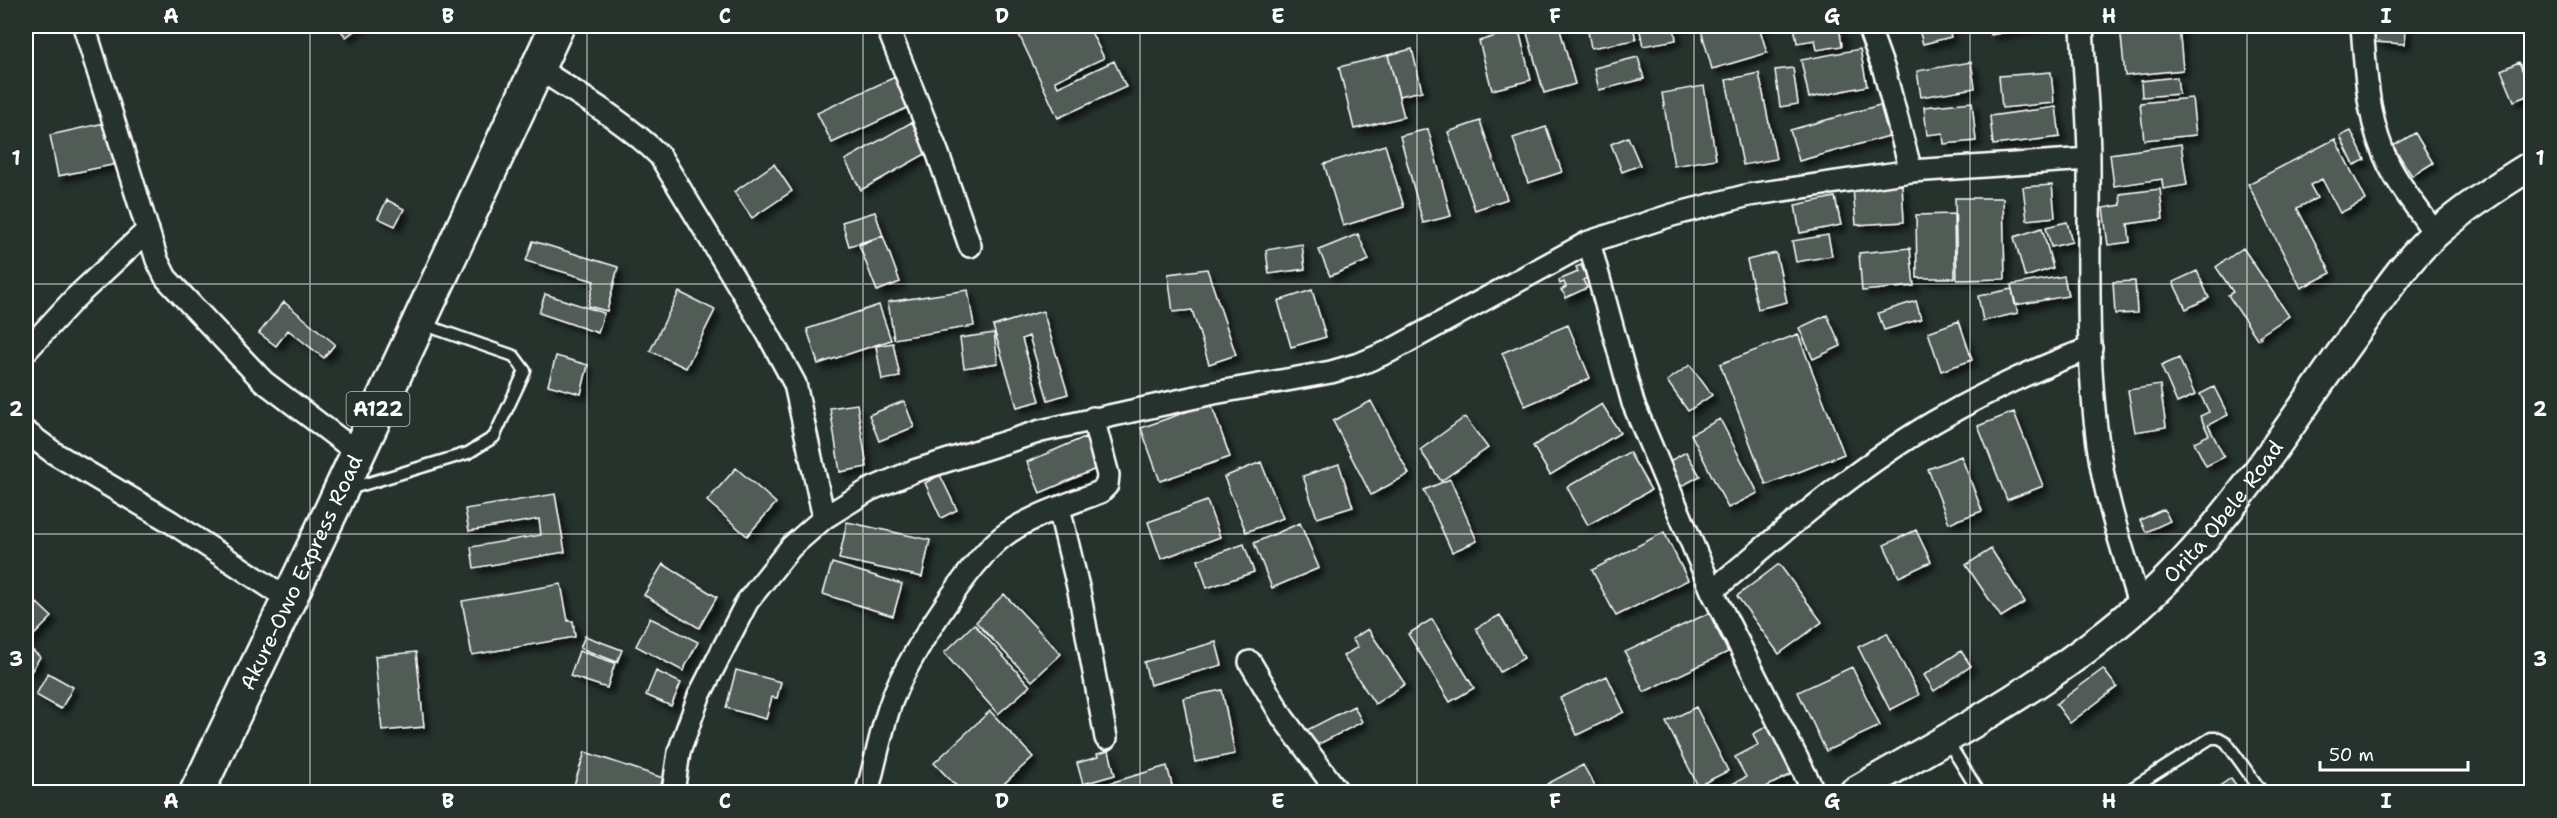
<svg xmlns="http://www.w3.org/2000/svg" width="2557" height="818" font-family="'Shantell Sans',sans-serif">
	<style>
		.building { fill: #515c57; stroke: #fff; stroke-width: 1.5; filter: url(#shadow) }
		.lines { fill: none; stroke-linecap: round; stroke-linejoin: round }
		.lane-casing { stroke: #fff; stroke-width: 15 }
		.street-casing { stroke: #fff; stroke-width: 26 }
		.secondary-casing { stroke: #fff; stroke-width: 33 }
		.highway-casing { stroke: #fff; stroke-width: 38 }
		.lane { stroke: #26332d; stroke-width: 10 }
		.street { stroke: #26332d; stroke-width: 21 }
		.secondary { stroke: #26332d; stroke-width: 28 }
		.highway { stroke: #26332d; stroke-width: 33 }
		.grid { fill: none; stroke: #fff; stroke-width: 1.5; stroke-opacity: 0.55 }
		.labels { text-anchor: middle; stroke-width: 5; stroke-linejoin: round; paint-order: stroke }
		.shield { fill: #26332d; stroke: #bec2c0; stroke-width: 1.5 }
		.shield-label { font-size: 20px; font-weight: bold; fill: #fff }
		.street-label { font-size: 21px; fill: #fff; stroke: #26332d }
		.neatline { fill: none; stroke: #fff; stroke-width: 2 }
		.grid-label { font-size: 20px; text-anchor: middle; font-weight: bold; fill: #fff }
	</style>
	<defs>
		<filter id="shadow"><feDropShadow dx="5.5" dy="5.5" stdDeviation="3" flood-color="#0009"/></filter>
	</defs>
	<rect width="100%" height="100%" fill="#26332d"/>
	<filter id="ink" filterUnits="userSpaceOnUse"><feTurbulence type="fractalNoise" baseFrequency=".0167" numOctaves="2"/><feDisplacementMap in="SourceGraphic" scale="12" xChannelSelector="R" yChannelSelector="G"/><feConvolveMatrix kernelMatrix="1 2 1 2 8 2 1 2 1" color-interpolation-filters="sRGB"/></filter>
	<g filter="url(#ink)">
		<path class="building" d="M337 26H361L346 37Z
			M1015 26H1088L1104 58 1055 81 1058 87 1114 61 1126 87 1058 118Z
			M1518 26 1531 80 1492 90 1479 41 1496 36 1495 32Z
			M1525 26H1559L1575 84 1544 93Z
			M1587 26H1633L1636 40 1591 48Z
			M1639 26H1674L1676 40 1643 46Z
			M1700 26H1759L1767 53 1712 69Z
			M1794 26H1839L1842 46 1817 50 1815 40 1797 43Z
			M1918 26H1948L1951 37 1923 44Z
			M1989 26H2040L1991 35Z
			M2120 26H2179L2183 70 2125 76Z
			M2376 26H2406L2405 44 2375 42Z
			M1412 49 1422 91 1399 96 1388 55Z
			M1860 49 1867 86 1809 98 1801 60Z
			M1388 55 1404 117 1354 129 1339 67Z
			M1638 57 1644 79 1599 90 1594 68Z
			M1971 62 1975 88 1921 97 1917 71Z
			M2519 62 2532 94 2514 101 2501 70Z
			M1793 68 1798 104 1780 107 1775 70Z
			M2051 72 2054 103 2002 108 1999 76Z
			M1759 73 1776 159 1743 165 1726 80Z
			M895 77 909 107 832 143 817 113Z
			M2177 77 2179 94 2142 97 2141 81Z
			M1704 86 1716 159 1674 166 1662 93Z
			M2192 98 2196 135 2144 140 2140 103Z
			M1972 102 1976 141 1944 144 1943 133 1927 135 1924 107Z
			M1880 105 1889 136 1799 161 1790 130Z
			M2056 107 2060 137 1993 145 1990 116Z
			M1480 121 1507 199 1475 210 1448 132Z
			M109 122 117 164 58 176 50 135Z
			M912 122 929 152 861 190 845 160Z
			M1546 127 1562 172 1528 183 1513 138Z
			M1428 129 1451 216 1423 223 1400 136Z
			M2351 131 2365 160 2354 165 2340 136Z
			M2415 133 2433 163 2412 176 2393 146Z
			M1628 137 1640 165 1622 172 1611 144Z
			M2335 139 2366 200 2340 213 2322 179 2310 185 2317 198 2297 208 2331 273 2301 288 2248 184Z
			M2181 144 2187 185 2163 189 2162 179 2114 186 2110 154Z
			M1385 145 1404 207 1343 226 1324 164Z
			M774 164 792 191 752 218 734 192Z
			M1902 185 1904 222 1856 225 1853 188Z
			M2052 185 2055 217 2027 220 2023 187Z
			M2160 189 2163 219 2128 224 2130 242 2108 245 2103 208 2121 205 2120 194Z
			M1835 197 1841 225 1800 233 1795 205Z
			M1955 198H2003L2005 279 1957 280Z
			M387 200 404 209 395 226 378 218Z
			M875 212 883 236 849 246 842 222Z
			M1954 214 1955 278H1917L1916 215Z
			M2067 222 2072 242 2051 247 2046 227Z
			M2042 228 2053 268 2025 277 2014 237Z
			M1358 234 1369 260 1330 276 1319 250Z
			M1828 235 1832 256 1796 262 1792 241Z
			M883 236 900 282 877 291 859 245Z
			M533 241 618 267 607 311 588 306 594 281 526 261Z
			M1302 244 1305 269 1269 274 1266 250Z
			M1910 248 1914 286 1862 291 1859 253Z
			M2243 248 2289 316 2259 336 2261 338 2258 340 2228 295 2233 292 2216 267Z
			M1776 253 1787 302 1758 309 1747 260Z
			M1581 265 1587 278 1583 280 1587 288 1565 298V295L1561 290 1566 287 1564 282 1560 284 1559 280 1578 272 1576 267Z
			M1207 269 1236 355 1209 364 1192 310 1173 312 1168 274Z
			M2197 271 2209 298 2186 309 2173 282Z
			M2064 276 2068 296 2015 305 2011 285Z
			M2135 281 2137 313 2115 314 2113 282Z
			M2012 289 2018 313 1983 321 1978 296Z
			M968 290 974 326 894 339 888 302Z
			M1312 290 1326 337 1291 347 1278 301Z
			M679 292 715 310 686 368 650 351Z
			M545 294 604 313 598 333 539 313Z
			M1916 301 1921 319 1884 330 1878 313Z
			M284 302 335 344 324 358 288 330 276 346 259 333Z
			M879 305 891 340 818 364 807 329Z
			M1043 311 1068 394 1048 400 1029 336 1022 339 1040 401 1017 407 993 326Z
			M1827 315 1841 346 1813 359 1799 328Z
			M1959 321 1972 360 1941 371 1928 332Z
			M1568 325 1590 378 1525 406 1502 353Z
			M994 333 998 363 964 368 960 338Z
			M1798 334 1844 454 1766 485 1720 364Z
			M893 343 900 377 882 380 876 346Z
			M556 356 588 365 581 394 548 385Z
			M2179 358 2195 395 2177 403 2161 366Z
			M1690 365 1712 395 1688 411 1667 381Z
			M2160 385 2166 427 2135 432 2128 390Z
			M2214 387 2228 415 2208 425 2224 457 2206 466 2194 442 2209 435 2200 416 2209 412 2200 394Z
			M904 401 914 427 879 441 869 415Z
			M1371 401 1409 474 1371 495 1333 421Z
			M1211 403 1230 457 1160 481 1141 428Z
			M857 404 867 467 840 472 830 408Z
			M1602 404 1620 433 1550 475 1533 446Z
			M2014 412 2043 486 2007 500 1978 426Z
			M1465 417 1488 448 1441 481 1420 450Z
			M1720 419 1758 493 1728 508 1691 434Z
			M1085 437 1098 468 1040 493 1027 462Z
			M1629 452 1651 490 1588 525 1567 487Z
			M1686 452 1700 476 1680 487 1666 463Z
			M1961 456 1982 511 1949 523 1928 469Z
			M1261 462 1283 518 1246 532 1224 477Z
			M1339 464 1353 507 1317 518 1303 476Z
			M736 468 776 503 747 536 707 501Z
			M940 475 957 510 941 518 925 483Z
			M1450 479 1477 541 1452 552 1424 490Z
			M555 494 565 552 474 568 471 547 541 535 539 519 469 531 465 509Z
			M1207 501 1220 537 1161 559 1148 522Z
			M2164 509 2170 521 2146 532 2140 520Z
			M847 522 930 540 922 577 839 559Z
			M1300 523 1319 568 1272 588 1254 543Z
			M1916 530 1931 562 1899 577 1884 545Z
			M1664 532 1688 580 1616 616 1592 570Z
			M1244 544 1254 572 1207 588 1198 560Z
			M1991 549 2025 602 2001 617 1966 565Z
			M832 563 902 584 893 616 823 594Z
			M663 564 717 597 699 628 644 595Z
			M1779 564 1822 622 1779 654 1737 596Z
			M561 584 568 621H573L575 637 472 655 462 601Z
			M1004 594 1061 654 1032 681 976 622Z
			M37 603 52 617 26 643V616Z
			M1709 613 1728 652 1644 692 1625 652Z
			M1500 615 1524 658 1500 672 1476 628Z
			M650 618 698 642 683 671 636 646Z
			M1432 619 1474 688 1450 702 1408 634Z
			M974 624 1030 686 998 714 944 653Z
			M1368 629 1405 684 1375 704 1343 656 1358 647 1352 639Z
			M1887 633 1919 695 1890 710 1858 647Z
			M585 636 622 650 617 662 580 648Z
			M1216 642 1222 665 1150 685 1144 662Z
			M26 645 40 657 29 675 26 672Z
			M579 651 615 663 607 688 570 676Z
			M1961 651 1971 666 1934 691 1924 675Z
			M416 652 424 727 382 731 375 656Z
			M1852 667 1880 726 1826 751 1798 692Z
			M2103 669 2117 687 2070 723 2056 704Z
			M736 670 781 682 777 698 772 697 766 719 726 708Z
			M656 671 681 683 671 706 646 695Z
			M48 673 73 687 61 709 36 695Z
			M1607 676 1624 712 1577 735 1560 698Z
			M1222 690 1235 754 1195 762 1183 698Z
			M1354 706 1362 722 1315 746 1307 730Z
			M1696 707 1728 771 1698 786 1666 722Z
			M990 711 1033 757 995 792H962L934 763Z
			M1769 725 1794 773 1756 792H1717L1746 777 1735 757 1758 745 1753 734Z
			M1109 751 1115 775 1083 784 1077 763 1098 757 1097 754Z
			M585 752 663 778 659 792 572 791Z
			M1583 765 1598 792H1551L1547 784Z
			M1167 766 1173 789 1160 792H1080Z
			M2231 778 2241 792H2211Z"/>
		<g class="lines">
			<g class="lane-casing">
				<path id="lane" d="M349 489 468 453 494 437 525 371 514 356 422 324
					M1946 739 1979 792
					M2126 792 2211 738H2219L2226 742 2262 792"/>
			</g>
			<g class="street-casing">
				<path id="street" d="M84 26 157 260 166 278 263 381 358 453
					M887 26 938 154 970 246
					M1868 26 1884 70 1911 171
					M2082 26C2084 71 2089 117 2089 162 2090 256 2085 351 2098 444 2105 500 2124 553 2140 607
					M2362 26C2366 73 2367 122 2389 165 2401 189 2420 211 2435 234
					M536 67C579 95 623 120 660 156L768 334 795 384 824 518
					M1589 242 1633 403 1712 591 1814 792
					M26 351 75 298 148 230
					M26 432 54 453 171 522 288 599
					M1059 508 1079 591 1106 738
					M1712 591C1783 532 1854 469 1934 422 1984 393 2036 368 2091 348
					M1250 662 1283 718 1338 792
					M673 792 679 752 699 696 747 602 791 547 824 518 869 490 914 471 1041 431 1214 393 1331 372 1362 363 1390 351 1589 242 1672 215 1749 195 1911 171 2089 159
					M867 792C877 757 883 717 899 683 918 644 968 565 1001 538 1029 516 1067 505 1100 492L1107 485 1108 475 1093 418"/>
			</g>
			<g class="secondary-casing">
				<g id="secondary">
					<path id="s1" d="M1854 792C1968 726 2090 663 2181 565 2250 492 2302 405 2362 324 2384 294 2407 259 2436 233 2465 208 2499 185 2532 165"/>
				</g>
			</g>
			<g class="highway-casing">
				<g id="highway">
					<path id="s2" d="M197 792 332 509 557 26"/>
				</g>
			</g>
			<use href="#lane" class="lane"/>
			<use href="#street" class="street"/>
			<use href="#secondary" class="secondary"/>
			<use href="#highway" class="highway"/>
		</g>
	</g>
	<path class="grid" d="M310 26V792M587 26V792M863 26V792M1140 26V792M1417 26V792M1694 26V792M1970 26V792M2247 26V792M26 284H2532M26 534H2532"/>
	<g class="labels">
		<rect class="shield" x="346.5" y="392" width="63" height="34" rx="4.5"/>
		<g class="shield-label">
			<text x="378" y="416">A122</text>
		</g>
		<g class="street-label">
			<text dy="7" stroke="none"><textPath href="#s1" startOffset="468">Orita Obele Road</textPath></text>
			<text dy="7" stroke="none"><textPath href="#s2" startOffset="243">Akure-Owo Express Road</textPath></text>
		</g>
	</g>
	<rect width="2557" height="818" fill="none" stroke="#26332d" stroke-width="66"/>
	<path d="M2320 761v9h148v-9" fill="none" stroke="#ffffff" stroke-width="3"/>
	<text x="2329" y="761" font-size="18" fill="#ffffff" stroke="#26332d" stroke-width="4.5" paint-order="stroke">50 m</text>
	<rect x="33" y="33" width="2491" height="752" class="neatline"/>
	<g class="grid-label">
		<text x="171" y="23">A</text>
		<text x="448" y="23">B</text>
		<text x="725" y="23">C</text>
		<text x="1002" y="23">D</text>
		<text x="1278" y="23">E</text>
		<text x="1555" y="23">F</text>
		<text x="1832" y="23">G</text>
		<text x="2109" y="23">H</text>
		<text x="2386" y="23">I</text>
		<text x="16" y="165">1</text>
		<text x="2540" y="165">1</text>
		<text x="16" y="416">2</text>
		<text x="2540" y="416">2</text>
		<text x="16" y="666">3</text>
		<text x="2540" y="666">3</text>
		<text x="171" y="808">A</text>
		<text x="448" y="808">B</text>
		<text x="725" y="808">C</text>
		<text x="1002" y="808">D</text>
		<text x="1278" y="808">E</text>
		<text x="1555" y="808">F</text>
		<text x="1832" y="808">G</text>
		<text x="2109" y="808">H</text>
		<text x="2386" y="808">I</text>
	</g>
</svg>
